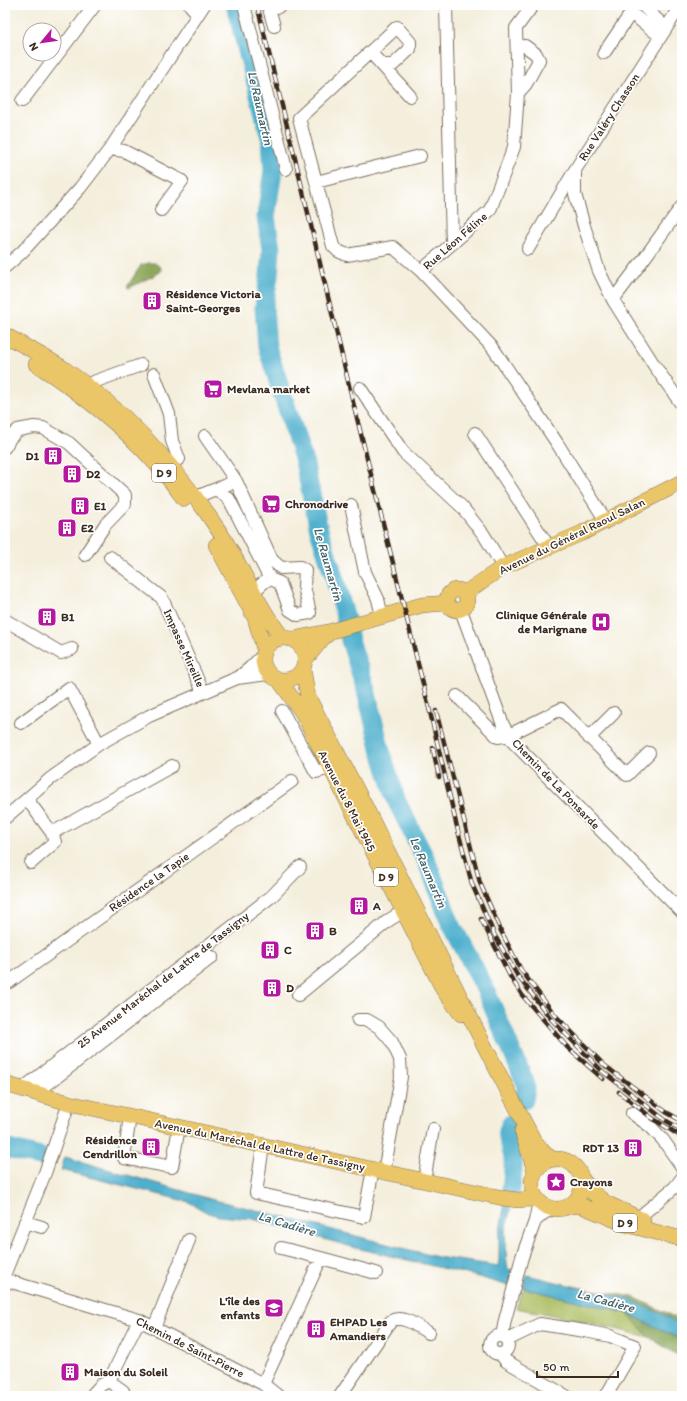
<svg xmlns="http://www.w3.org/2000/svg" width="687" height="1401" font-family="Itim,sans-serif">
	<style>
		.green { fill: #adbf63; stroke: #747440 }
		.forest { fill: #8aa659; stroke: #62683c }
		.water { fill: #4fb0cd; stroke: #456d76 }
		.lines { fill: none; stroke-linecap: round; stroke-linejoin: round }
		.river { stroke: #4fb0cd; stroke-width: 19 }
		.minor-casing { stroke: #7c6f60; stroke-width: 14 }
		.major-casing { stroke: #7c6f60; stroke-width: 16 }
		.minor { stroke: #fff; stroke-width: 12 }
		.major { stroke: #ebc669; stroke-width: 15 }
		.rail-casing { stroke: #3b2a1e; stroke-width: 4.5 }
		.rail { stroke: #fff; stroke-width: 3; stroke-dasharray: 9; stroke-linecap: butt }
		.labels { text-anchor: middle; stroke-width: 3.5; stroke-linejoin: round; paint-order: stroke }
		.shield { fill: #fff; stroke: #766a62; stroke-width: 1 }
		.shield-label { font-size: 11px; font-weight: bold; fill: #3b2a1e }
		.street-label { font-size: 12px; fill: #3b2a1e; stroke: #fff }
		.poi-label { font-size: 12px; font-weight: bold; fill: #3b2a1e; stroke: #fff; text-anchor: start }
		.water-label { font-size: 13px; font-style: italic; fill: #436064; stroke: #fff }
	</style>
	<rect width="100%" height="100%" fill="#fff"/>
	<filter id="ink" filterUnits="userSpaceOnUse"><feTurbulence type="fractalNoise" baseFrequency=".025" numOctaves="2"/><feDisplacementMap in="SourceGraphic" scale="8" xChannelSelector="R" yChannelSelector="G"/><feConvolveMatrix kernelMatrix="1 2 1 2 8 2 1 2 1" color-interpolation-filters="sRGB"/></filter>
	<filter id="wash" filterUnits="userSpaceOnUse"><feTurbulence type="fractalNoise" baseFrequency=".012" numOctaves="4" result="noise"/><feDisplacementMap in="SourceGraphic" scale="16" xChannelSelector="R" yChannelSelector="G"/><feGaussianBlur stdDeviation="0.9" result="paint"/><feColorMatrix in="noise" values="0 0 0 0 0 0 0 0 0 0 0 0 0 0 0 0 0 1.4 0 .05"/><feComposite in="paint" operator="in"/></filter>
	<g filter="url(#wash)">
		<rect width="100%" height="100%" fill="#f4eedc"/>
		<path class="green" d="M524 1288 627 1313 649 1337 573 1319 516 1308Z"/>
		<path class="forest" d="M149 263H155L161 268V270L157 274 129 288 127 287 141 265Z
			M576 1287 633 1297 665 1312 682 1322V1326L664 1315 631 1300Z
			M627 1313 682 1340V1358L649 1337Z"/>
		<path class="water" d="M65 1157 214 1200 256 1210 437 1257 499 1266V1236L505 1203 511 1206 505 1233 507 1265 508 1269 513 1270 509 1286 475 1276 352 1247 253 1219 219 1216 208 1213 189 1202 61 1170Z
			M527 1275 631 1300 664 1315 682 1326V1340L627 1313 523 1288Z"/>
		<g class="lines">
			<path class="river" d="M235 5 271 141 273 170 266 217 271 249 269 276 264 307 267 347 304 461 319 530 334 576 345 616 350 640 366 690 380 748 397 802 427 862 450 922 483 984 525 1082 526 1088 524 1100
				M511 1124C503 1135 512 1147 513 1158 514 1168 512 1179 511 1190
				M5 1148 40 1157"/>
		</g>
	</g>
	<g filter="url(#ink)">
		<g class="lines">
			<g class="minor-casing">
				<path id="minor" d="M190 5 198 14
					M244 5 286 169
					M268 5 274 26
					M271 5 278 7 280 5
					M446 5 452 244
					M642 5 666 28
					M681 5 575 170V194L584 226 599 271 613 300 654 365 682 405
					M370 52 382 65H393L410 49V42L397 27 299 118 333 246 338 251 347 255 393 247 421 271 493 348 557 443 606 521
					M604 53 631 13 660 36
					M382 65 410 96
					M518 93 526 84 539 60 536 54 525 46
					M22 101 95 5
					M110 149 124 151 182 181 161 210
					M316 182 420 156
					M528 249 575 170
					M5 267 22 252 80 188 110 149 204 5
					M421 271 490 210 514 147 518 93 516 28 533 5
					M613 300 643 260 682 206
					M154 374 169 414 172 441 179 459
					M85 385 141 365
					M360 388 403 452 462 507 484 535 503 567
					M475 433 549 547
					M205 436 236 481
					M5 447 10 438 18 430 34 427 43 428 69 443 125 495V504L105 525 85 555
					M196 497 216 489 229 499 270 579 280 583 290 610 298 615 310 613 304 586 305 570 300 567 281 568 272 560 236 481 216 489
					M351 505 365 572 378 599 382 617
					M110 557 162 598 203 692
					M254 592C259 587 263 581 270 579
					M461 610 503 725 513 742 682 912
					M5 620 61 653 72 649
					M238 678 250 668 262 656
					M457 696 498 737 509 735 561 709 627 775 649 753
					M282 711 316 772 330 768
					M21 723 69 688 99 744
					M589 738 614 713
					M27 799 52 833 172 766
					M5 818 50 779 99 744 149 716 237 678 268 674
					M31 863 55 842 52 833
					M5 981 9 982 292 781
					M298 995 389 920 404 911
					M358 1020H367L379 1027 392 1042 400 1059 401 1077 384 1172
					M22 1089 272 896 300 867
					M36 1093 212 957
					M632 1113 651 1127 663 1140 682 1167
					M130 1116 124 1158 172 1167 179 1127
					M263 1146 256 1193 364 1217 373 1169
					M424 1181 433 1129
					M539 1201 535 1221 544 1213 553 1209
					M638 1218 675 1187 682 1178
					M25 1222 42 1227
					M281 1248 321 1258 376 1273
					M5 1273 45 1173 69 1103
					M5 1280 139 1320 263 1384 278 1396
					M154 1328 189 1240
					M490 1345a9 9 0 1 1 18 0a9 9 0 1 1-18 0Z
					M502 1336 505 1320 522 1257 535 1221
					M507 1340 540 1324 585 1331 610 1336 635 1346 606 1396
					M501 1355 506 1361 566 1396
					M263 1384 321 1258
					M91 1396 101 1385 109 1381
					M121 1396 123 1391 109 1381 139 1320
					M340 1396 391 1321C403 1314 418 1327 429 1333"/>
			</g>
			<g class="major-casing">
				<path id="major" d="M5 335C24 346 44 356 63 368 126 411 177 467 219 531 236 557 249 586 265 612 270 621 276 629 282 637
					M36 364C79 392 121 424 155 463 166 474 175 487 184 499
					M216 545 255 618 264 649
					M447 600a10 10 0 1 1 20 0a10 10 0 1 1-20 0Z
					M465 593 503 567 582 533 682 482
					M263 659a21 21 0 1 1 42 0a21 21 0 1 1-42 0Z
					M293 639 332 631 422 605 447 603
					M305 660 324 637 332 631
					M303 669 308 697 363 802 485 1047 534 1141 545 1154 553 1159
					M279 680 302 712 444 991 461 1014
					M5 1084 69 1103 503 1198 517 1200 532 1199 539 1201
					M522 1131 535 1171
					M532 1184a25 25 0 1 1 50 0a25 25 0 1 1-50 0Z
					M582 1179 592 1192 606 1203 643 1220
					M569 1206H582L625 1224 682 1239"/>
			</g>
			<use href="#minor" class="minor"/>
			<use href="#major" class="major"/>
			<g class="rail-casing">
				<path id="rail" d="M257 5 294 154 353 402 430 712 456 823 472 884 494 934 517 975 552 1020 602 1071 665 1120 682 1130
					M436 711 480 883 501 931 521 970 555 1015 604 1065 666 1112 682 1121
					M433 748 435 759 439 777
					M481 919 510 976 522 995 568 1048 603 1079
					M619 1092 652 1118 682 1137"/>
			</g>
			<use href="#rail" class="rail"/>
		</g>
	</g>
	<defs>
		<g id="building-square" transform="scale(1)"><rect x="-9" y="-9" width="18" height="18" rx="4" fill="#b5179e" stroke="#fff"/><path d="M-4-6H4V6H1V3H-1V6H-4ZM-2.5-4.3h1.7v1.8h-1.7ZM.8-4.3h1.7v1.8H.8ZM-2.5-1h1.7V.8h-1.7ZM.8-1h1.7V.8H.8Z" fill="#fff"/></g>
		<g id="supermarket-square" transform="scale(1)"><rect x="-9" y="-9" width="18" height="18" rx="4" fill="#b5179e" stroke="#fff"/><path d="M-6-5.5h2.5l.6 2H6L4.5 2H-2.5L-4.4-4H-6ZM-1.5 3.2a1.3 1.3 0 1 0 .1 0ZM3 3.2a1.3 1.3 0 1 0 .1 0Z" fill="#fff"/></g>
		<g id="hospital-square" transform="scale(1)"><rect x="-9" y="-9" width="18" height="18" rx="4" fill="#b5179e" stroke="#fff"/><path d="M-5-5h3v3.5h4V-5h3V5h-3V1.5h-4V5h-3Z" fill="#fff"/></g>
		<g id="sight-square" transform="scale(1)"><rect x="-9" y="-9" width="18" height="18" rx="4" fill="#b5179e" stroke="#fff"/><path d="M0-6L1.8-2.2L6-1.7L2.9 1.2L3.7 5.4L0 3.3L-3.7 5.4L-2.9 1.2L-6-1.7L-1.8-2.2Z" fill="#fff"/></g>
		<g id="school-square" transform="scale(1)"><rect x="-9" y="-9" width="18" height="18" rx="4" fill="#b5179e" stroke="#fff"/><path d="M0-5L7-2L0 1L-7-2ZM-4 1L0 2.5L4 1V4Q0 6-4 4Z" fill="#fff"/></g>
	</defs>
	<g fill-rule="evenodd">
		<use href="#building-square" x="152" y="301"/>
		<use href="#supermarket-square" x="213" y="389"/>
		<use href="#building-square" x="53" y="456"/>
		<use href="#building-square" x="72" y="474"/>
		<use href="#supermarket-square" x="271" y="504"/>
		<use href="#building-square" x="80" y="506"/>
		<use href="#building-square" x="67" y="528"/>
		<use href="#building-square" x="47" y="617"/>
		<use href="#hospital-square" x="601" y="622"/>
		<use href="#building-square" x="359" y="906"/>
		<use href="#building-square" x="315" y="931"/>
		<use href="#building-square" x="270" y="950"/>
		<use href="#building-square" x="272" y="988"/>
		<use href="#building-square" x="151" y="1147"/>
		<use href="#building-square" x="633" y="1148"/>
		<use href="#sight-square" x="556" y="1182"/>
		<use href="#school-square" x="274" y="1308"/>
		<use href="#building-square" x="316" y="1329"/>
		<use href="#building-square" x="70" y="1372"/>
	</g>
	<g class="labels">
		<g class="shield">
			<rect x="152" y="464" width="24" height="18" rx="3"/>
			<rect x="374" y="868" width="24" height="18" rx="3"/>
			<rect x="613" y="1214" width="24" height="18" rx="3"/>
		</g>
		<g class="shield-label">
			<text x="164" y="477">D 9</text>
			<text x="386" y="881">D 9</text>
			<text x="625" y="1227">D 9</text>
		</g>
		<g class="street-label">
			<text transform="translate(609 117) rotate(-57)" y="4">Rue Valéry Chasson</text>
			<text transform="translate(455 241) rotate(-41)" y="4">Rue Léon Féline</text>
			<text transform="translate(572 536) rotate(-26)" y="4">Avenue du Général Raoul Salan</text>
			<text transform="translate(184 648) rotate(66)" y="4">Impasse Mireille</text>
			<text transform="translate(556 784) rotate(46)" y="4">Chemin de La Ponsarde</text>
			<text transform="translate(347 801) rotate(63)" y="4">Avenue du 8 Mai 1945</text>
			<text transform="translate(149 882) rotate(-35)" y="4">Résidence la Tapie</text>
			<text transform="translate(163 980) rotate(-38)" y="4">25 Avenue Maréchal de Lattre de Tassigny</text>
			<text transform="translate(260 1145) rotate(12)" y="4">Avenue du Maréchal de Lattre de Tassigny</text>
			<text transform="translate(190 1347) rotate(27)" y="4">Chemin de Saint-Pierre</text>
		</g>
		<g class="poi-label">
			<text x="166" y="298">Résidence Victoria<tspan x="166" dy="14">Saint-Georges</tspan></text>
			<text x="227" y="393">Mevlana market</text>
			<text x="39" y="460" text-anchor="end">D1</text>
			<text x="86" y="478">D2</text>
			<text x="285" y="508">Chronodrive</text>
			<text x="94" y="510">E1</text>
			<text x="81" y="532">E2</text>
			<text x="587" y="619" text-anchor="end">Clinique Générale<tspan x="587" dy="14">de Marignane</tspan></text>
			<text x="61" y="621">B1</text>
			<text x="373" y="910">A</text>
			<text x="329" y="935">B</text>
			<text x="284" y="954">C</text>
			<text x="286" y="992">D</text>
			<text x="137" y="1144" text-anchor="end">Résidence<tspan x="137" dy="14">Cendrillon</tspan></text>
			<text x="619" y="1152" text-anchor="end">RDT 13</text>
			<text x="570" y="1186">Crayons</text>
			<text x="260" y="1305" text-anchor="end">L'île des<tspan x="260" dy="14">enfants</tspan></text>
			<text x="330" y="1326">EHPAD Les<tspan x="330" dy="14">Amandiers</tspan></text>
			<text x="84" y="1376">Maison du Soleil</text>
		</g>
		<g class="water-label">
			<text transform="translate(261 108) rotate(77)" y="5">Le Raumartin</text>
			<text transform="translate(329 564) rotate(74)" y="5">Le Raumartin</text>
			<text transform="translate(429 872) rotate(67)" y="5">Le Raumartin</text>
			<text transform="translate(287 1223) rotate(17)" y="5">La Cadière</text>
			<text transform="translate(606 1300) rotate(15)" y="5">La Cadière</text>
		</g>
	</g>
	<rect width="687" height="1401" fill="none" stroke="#fff" stroke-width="20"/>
	<g transform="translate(42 42) rotate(241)"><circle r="19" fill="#ffffff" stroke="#b1aaa5"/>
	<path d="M0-3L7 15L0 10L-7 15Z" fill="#b5179e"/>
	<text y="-6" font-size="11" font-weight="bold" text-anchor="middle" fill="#3b2a1e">N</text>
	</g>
	<path d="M537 1371v6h81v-6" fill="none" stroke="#3b2a1e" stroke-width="2"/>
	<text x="543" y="1371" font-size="12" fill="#3b2a1e" stroke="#ffffff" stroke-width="3" paint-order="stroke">50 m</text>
</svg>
